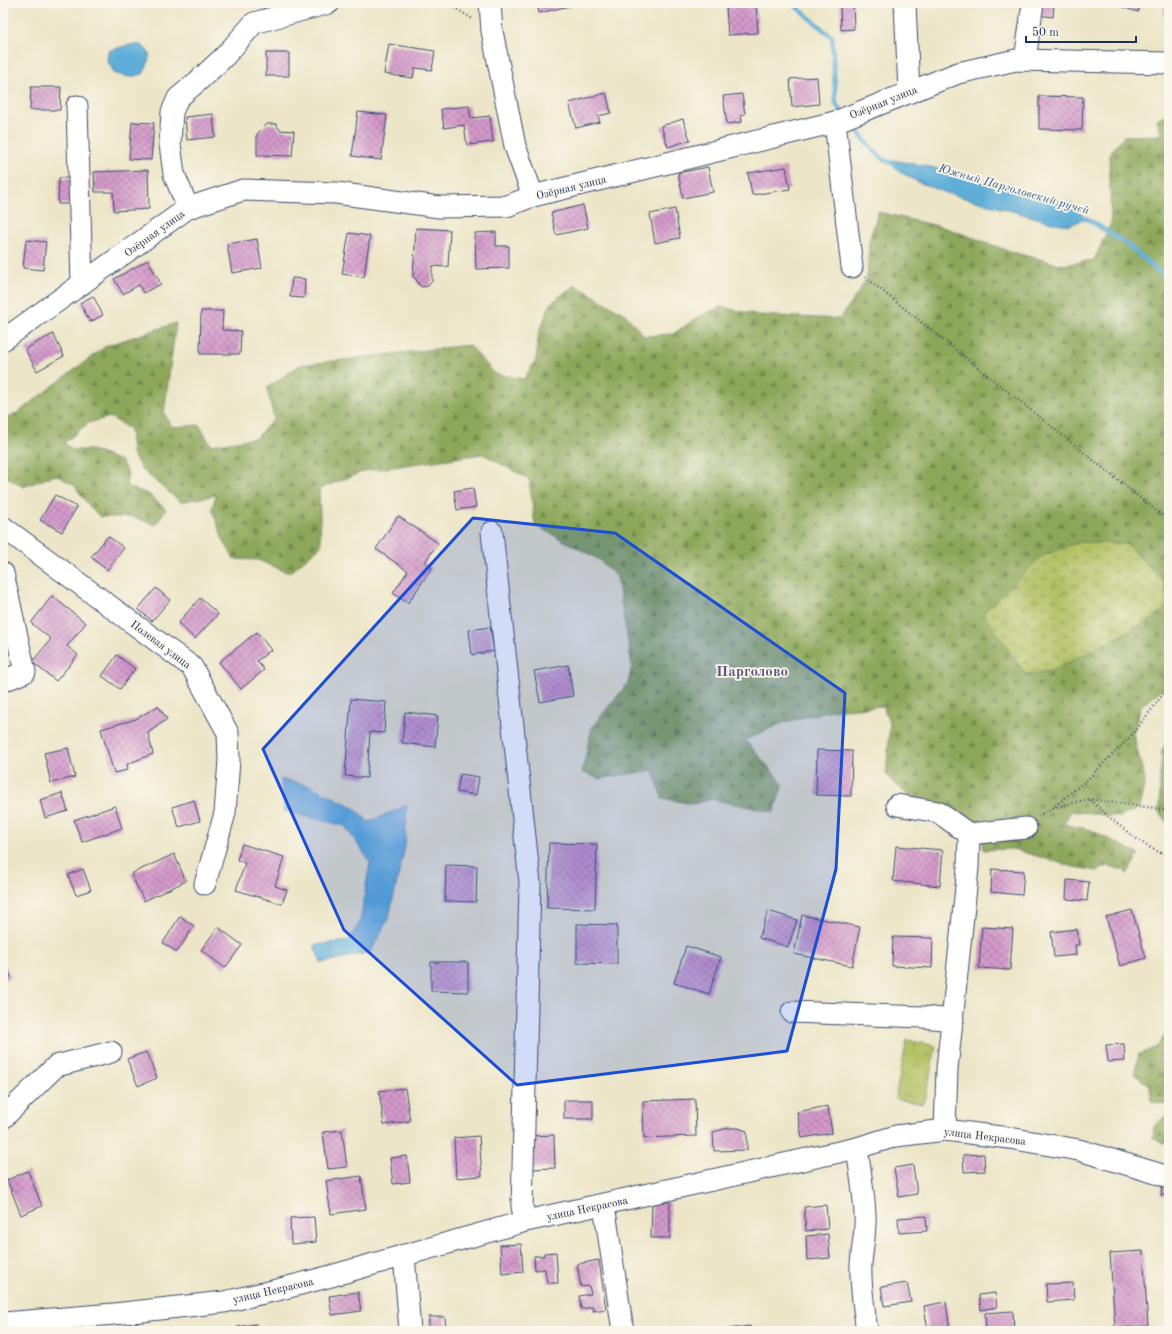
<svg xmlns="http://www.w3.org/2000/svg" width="1172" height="1334" font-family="'Old Standard TT',serif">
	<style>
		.grass { fill: url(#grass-tufts); stroke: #667861 }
		.forest { fill: url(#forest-firs); stroke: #546b5c }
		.wetland { fill: url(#wetland-marsh); stroke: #667861 }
		.water { fill: #5eaed8; stroke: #3c6e9b }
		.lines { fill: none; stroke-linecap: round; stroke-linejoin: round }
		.stream { stroke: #5eaed8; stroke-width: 4.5 }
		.building { fill: url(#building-cross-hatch) }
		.minor-casing { stroke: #3a4a6e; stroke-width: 23 }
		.path { stroke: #3a4a6e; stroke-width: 2.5; stroke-dasharray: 1 3; stroke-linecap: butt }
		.minor { stroke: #fff; stroke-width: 21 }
		.marked { fill: #1d4ed8; fill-opacity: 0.2; stroke: #1d4ed8; stroke-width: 3; stroke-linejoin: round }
		.labels { text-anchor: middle; stroke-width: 3.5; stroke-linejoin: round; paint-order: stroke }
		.street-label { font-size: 11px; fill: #1b2f5e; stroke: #fbf7ec }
		.water-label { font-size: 12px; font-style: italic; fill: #325b89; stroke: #fbf7ec }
		.district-label { font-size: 15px; font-weight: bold; fill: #5c5484; stroke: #fbf7ec }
	</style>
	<defs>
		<pattern id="grass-tufts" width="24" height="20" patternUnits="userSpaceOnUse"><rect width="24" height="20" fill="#b2c164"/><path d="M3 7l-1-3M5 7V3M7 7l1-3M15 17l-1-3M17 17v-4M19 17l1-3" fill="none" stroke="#909d56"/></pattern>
		<pattern id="forest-firs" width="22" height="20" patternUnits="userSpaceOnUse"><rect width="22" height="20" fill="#8da75a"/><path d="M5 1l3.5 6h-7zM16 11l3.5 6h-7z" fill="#72884e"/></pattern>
		<pattern id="wetland-marsh" width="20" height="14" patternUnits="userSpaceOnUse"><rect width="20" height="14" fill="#b2c164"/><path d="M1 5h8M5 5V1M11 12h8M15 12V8" fill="none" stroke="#909d56"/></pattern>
		<pattern id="building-cross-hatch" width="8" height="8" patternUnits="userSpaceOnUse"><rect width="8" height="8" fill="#d49aca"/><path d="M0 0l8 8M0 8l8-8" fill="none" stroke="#ab7ea7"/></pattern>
	</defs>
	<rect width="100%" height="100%" fill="#fbf7ec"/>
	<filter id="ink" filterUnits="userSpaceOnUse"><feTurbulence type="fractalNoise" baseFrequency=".025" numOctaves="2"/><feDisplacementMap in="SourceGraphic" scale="8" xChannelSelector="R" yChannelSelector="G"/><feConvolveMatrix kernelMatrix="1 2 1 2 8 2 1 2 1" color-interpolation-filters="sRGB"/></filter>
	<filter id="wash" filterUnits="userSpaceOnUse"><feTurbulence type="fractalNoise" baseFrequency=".012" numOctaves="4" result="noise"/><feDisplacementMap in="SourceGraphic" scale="16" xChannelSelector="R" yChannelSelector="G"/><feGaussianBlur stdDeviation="0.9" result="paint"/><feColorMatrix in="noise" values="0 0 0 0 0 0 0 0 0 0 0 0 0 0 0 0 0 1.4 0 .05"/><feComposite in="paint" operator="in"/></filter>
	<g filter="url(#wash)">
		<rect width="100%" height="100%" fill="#ece5c7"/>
		<path class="grass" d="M907 1040 936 1046 924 1104 895 1099Z"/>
		<path class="forest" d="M1169 113V684L1141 706 1133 734 1145 780 1139 809 1119 817 1071 811 1064 824 1091 830 1139 854 1127 874 1124 870 1108 866 1097 871 1074 867 1013 849 984 850 981 835 960 813 932 804 915 802 886 775 890 724 883 706 832 710 782 723 745 740 783 784 774 812 711 799 693 804 662 798 653 770 599 779 582 772 592 727 628 683 632 666 617 577 598 559 535 525 529 479 483 454 365 471 319 489 321 546 289 573 258 560 234 559 223 540 212 509 216 495 181 502 142 470 132 453 130 429 110 417 88 423 64 443 73 450H91L121 461 128 473 126 486 148 494 166 509 156 525 133 517H100L90 507 74 485 56 475 23 487 7 477 3 475V418L17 413 106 346 176 323 164 413 172 427 199 425 211 445 256 438 274 419 267 388 300 365 469 345 495 374 524 379 536 360 539 332 551 303 575 285 625 314 644 336 673 334 700 316 721 307 759 315 840 319 867 279 869 242 878 212 946 228 1012 252 1062 265 1094 260 1111 223 1109 154 1124 136 1161 135 1157 119Z
			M1169 737V826L1159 812 1160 775 1162 751Z
			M1169 1027V1102L1164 1105 1151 1101 1150 1086 1134 1074 1139 1054 1157 1047Z
			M1169 1114V1141L1163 1143 1153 1138 1154 1126Z"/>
		<path class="wetland" d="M1079 542 1127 544 1163 581 1168 604 1154 618 1052 671 1025 674 983 613 1042 556Z"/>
		<path class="water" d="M128 45H142L150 54 147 66 143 74 129 77 113 73 112 68 107 62 108 51Z
			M892 160 931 167 1002 187 1073 204 1081 212 1083 218C1073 226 1068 225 1055 223L947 193 918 182 897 170 892 164Z
			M281 779 311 786 353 807 369 822 407 805 405 846 389 917 371 952 321 963 314 945 348 941 360 922 370 862 345 826 284 811Z"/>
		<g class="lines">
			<path class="stream" d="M792 3 832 37 836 104 841 111
				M852 124C864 139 877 160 897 165
				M1079 217 1088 219 1125 243 1169 280"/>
		</g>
		<g id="blocks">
			<path class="building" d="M261 3H283L264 10Z
				M537 3H578V4L539 13Z
				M853 3 854 29 841 30 840 4Z
				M1037 3H1054L1053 17 1036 15Z
				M1116 3H1141L1138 12 1115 5Z
				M1164 4H1169V25H1165Z
				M756 5 758 33 728 35 726 7Z
				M389 44 435 51 432 70 415 68 413 78 384 74Z
				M266 53H289V76H266Z
				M817 77 819 104 792 107 790 79Z
				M31 87H61L60 110H30Z
				M606 93 611 113 598 116 600 122 576 128 569 103Z
				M742 94 745 114 741 115 742 122 727 124 723 96Z
				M1039 96 1083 97 1082 130 1039 129Z
				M469 106 471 118 490 116 493 142 467 145 464 125 444 128 441 109Z
				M358 112 387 115 381 160 352 156Z
				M213 114 215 137 187 140 185 117Z
				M683 119 690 140 668 147 661 126Z
				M132 122 154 123 151 160 129 159Z
				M267 124H276L280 130 294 131 292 156 257 155V134Z
				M708 167 713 192 683 198 678 173Z
				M786 167 790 189 752 195 748 173Z
				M148 170 149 209 114 211 113 192H95L94 172Z
				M59 178H72L71 204H58Z
				M583 205 588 228 556 235 551 213Z
				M675 209 680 238 655 243 650 214Z
				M416 228 450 230 448 267 432 266V281L428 286 422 287 418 284 416 279 413 277Z
				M496 232V246H509V268L476 269 475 233Z
				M349 233 370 236 364 277 342 274Z
				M257 239 262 268 232 273 227 244Z
				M26 240 46 242 43 270 23 268Z
				M148 260 161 284 143 293 139 285 123 294 114 279Z
				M292 278 305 279 304 298 290 297Z
				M93 296 103 315 90 322 80 303Z
				M201 311H223L222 330 241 331 240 354H200Z
				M53 334 64 356 37 371 25 349Z
				M473 488 476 507 457 510 454 491Z
				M55 495 77 507 62 532 40 520Z
				M398 516 438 543 425 562 432 568 408 603 393 593 408 571 376 549Z
				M108 536 124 548 107 570 91 557Z
				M156 588 170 600 152 621 138 609Z
				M52 596 86 623 67 646 78 655 56 681 32 662 51 639 31 623Z
				M200 598 218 614 195 639 178 623Z
				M490 627 494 651 472 655 469 630Z
				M257 632 271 650 257 661 264 670 241 689 219 662Z
				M117 655 135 669 120 689 102 676Z
				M568 665 573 696 540 702 534 671Z
				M351 699 386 702 384 733 370 732 367 778 345 776Z
				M158 706 167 719 148 733 153 754 127 764 128 770 114 773 101 729 136 719Z
				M405 712 438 716 435 747 402 743Z
				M68 748 75 777 51 783 44 753Z
				M817 750 852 751 851 796 816 795Z
				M460 774 479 777 476 795 457 792Z
				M62 793 68 811 45 818 40 800Z
				M194 800 200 821 179 827 172 807Z
				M115 806 122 828 82 842 74 820Z
				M549 843 597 844 595 909 547 908Z
				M242 844 284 857 275 886 287 890 282 904 236 890 245 863 237 860Z
				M896 846 943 850 940 886 893 881Z
				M174 854 186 881 144 901 131 874Z
				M446 865 477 866 476 902 445 901Z
				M83 869 91 890 76 895 68 875Z
				M992 869 1024 871 1022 895 991 892Z
				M1067 880 1089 882 1087 901 1066 899Z
				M1132 910 1146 958 1120 966 1106 917Z
				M768 911 797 920 788 947 759 938Z
				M802 915 860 927 852 966 794 954Z
				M180 916 194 926 177 952 163 943Z
				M577 924 617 925V964L577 963Z
				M218 927 242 945 225 968 201 950Z
				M982 927 1013 929 1010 970 979 968Z
				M1077 929 1079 945H1075L1076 955 1054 957 1051 932Z
				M893 937 933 938 932 968 892 966Z
				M686 946 721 957 709 994 674 983Z
				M3 961 11 977 3 981Z
				M431 962H468V992L431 991Z
				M1124 1044 1125 1061 1108 1062 1106 1045Z
				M146 1052 157 1078 138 1086 127 1059Z
				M405 1088 410 1121 384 1125 379 1091Z
				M695 1099 696 1136 644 1138 643 1101Z
				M564 1100H593V1119H564Z
				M828 1106 832 1133 802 1138 797 1112Z
				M728 1128H738L747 1131V1150L714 1151 713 1132Z
				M342 1130 347 1167 328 1169 323 1132Z
				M554 1135 555 1168 532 1169 531 1136Z
				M479 1136 482 1176 456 1178 454 1138Z
				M984 1154 985 1171 964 1172 963 1155Z
				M407 1156 410 1182 393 1184 390 1158Z
				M913 1165 917 1194 899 1197 894 1168Z
				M28 1171 42 1206 21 1215 7 1180Z
				M361 1176 366 1209 331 1214 326 1181Z
				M1162 1185 1169 1186V1196L1161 1195Z
				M652 1202H670V1238H651Z
				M826 1205 828 1229 806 1231 804 1207Z
				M926 1216 927 1231 899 1233 898 1218Z
				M314 1217 316 1242 291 1244 290 1218Z
				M828 1234 830 1258 807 1260 806 1236Z
				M521 1244 523 1272 502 1274 500 1245Z
				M1143 1251 1148 1326 1115 1328 1110 1253Z
				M556 1252 558 1283H547L545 1269 535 1270 534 1256H544V1253Z
				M599 1260 606 1309 593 1311V1307L581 1309 579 1296 591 1294 589 1286 581 1287 577 1264Z
				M907 1283 911 1302 884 1306 881 1287Z
				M1073 1283 1074 1300 1047 1302 1046 1284Z
				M358 1292 361 1311 332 1315 329 1296Z
				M995 1293 997 1307 981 1310 979 1295Z
				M946 1302 950 1331H928L924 1306Z
				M1013 1311 1014 1331H986L985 1313Z
				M429 1317H445L446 1331H429Z
				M256 1324 257 1331H238L237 1327Z
				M750 1326 751 1331H720V1330Z"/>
		</g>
	</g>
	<g filter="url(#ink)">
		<use href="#blocks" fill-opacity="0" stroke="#3a4a6e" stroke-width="1"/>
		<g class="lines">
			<g class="minor-casing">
				<path id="minor" d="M490 3 492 31 515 146 533 196
					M905 3 909 92
					M1025 60 1033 3
					M77 106 82 284
					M835 122 852 267
					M188 208 174 174 170 144 172 112 178 98 197 82 225 56 254 23 329 3
					M3 340 188 208 243 190 336 193 439 207 507 206 533 196 835 122 958 73 1016 60 1169 63
					M3 527 192 667 228 733 229 760 225 813 205 884
					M492 532 530 883 522 1207 526 1221
					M3 573 25 672 3 681
					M897 805 938 812 969 834 968 868 947 1069 945 1130
					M969 834 1026 828
					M792 1012 923 1017 953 1020
					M3 1118 56 1066 111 1052
					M857 1148C860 1171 864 1193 865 1215 866 1232 862 1248 861 1264 860 1286 864 1309 867 1331
					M604 1205 623 1331
					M404 1255 410 1331
					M3 1323 114 1314 224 1302 277 1290 331 1276 526 1221 857 1148 896 1136 945 1130 1009 1138 1079 1150 1169 1177"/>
			</g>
			<path class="path" d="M447 3 474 20
				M865 277 1169 521
				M1090 800C1107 815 1147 852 1169 855
				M1053 808 1089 799 1169 810
				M1038 816 1051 809 1088 779 1133 734 1169 686"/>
			<use href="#minor" class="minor"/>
		</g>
	</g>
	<path class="marked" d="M473 518 615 533 845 693 836 869 787 1051 517 1085 344 930 263 749Z"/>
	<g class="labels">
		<g class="street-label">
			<text transform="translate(883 102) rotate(-22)" y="4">Озёрная улица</text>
			<text transform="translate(571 187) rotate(-14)" y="4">Озёрная улица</text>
			<text transform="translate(154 233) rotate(-36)" y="4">Озёрная улица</text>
			<text transform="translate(161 644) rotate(37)" y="4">Полевая улица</text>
			<text transform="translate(985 1136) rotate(7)" y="4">улица Некрасова</text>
			<text transform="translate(587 1208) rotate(-12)" y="4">улица Некрасова</text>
			<text transform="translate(273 1290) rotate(-13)" y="4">улица Некрасова</text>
		</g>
		<g class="water-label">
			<text transform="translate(1014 189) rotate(16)" y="4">Южный Парголовский ручей</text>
		</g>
		<g class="district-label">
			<text x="752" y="676">Парголово</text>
		</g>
	</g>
	<rect width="1172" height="1334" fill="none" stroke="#fbf7ec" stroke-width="16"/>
	<path d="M1026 36v6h110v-6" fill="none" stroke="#1b2f5e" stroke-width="2"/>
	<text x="1032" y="36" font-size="12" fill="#1b2f5e" stroke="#fbf7ec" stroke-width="3" paint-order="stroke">50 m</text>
</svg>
